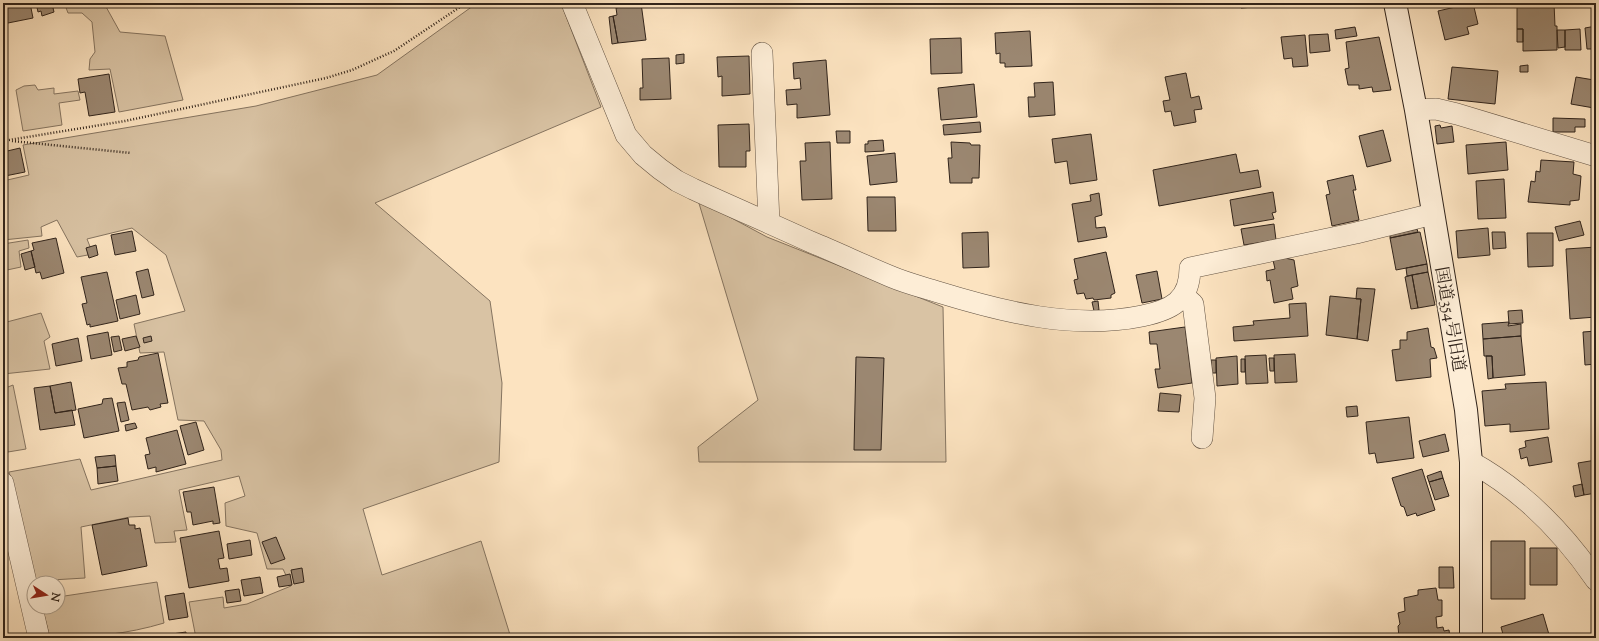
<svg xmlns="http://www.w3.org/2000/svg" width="1599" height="641" font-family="'Sorts Mill Goudy','Noto Serif JP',serif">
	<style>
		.green { fill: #d9c3a4; stroke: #857460 }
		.building { fill: #9b8771; stroke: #31241b }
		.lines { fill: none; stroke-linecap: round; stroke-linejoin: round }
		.street-casing { stroke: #645444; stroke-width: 22 }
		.secondary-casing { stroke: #31241b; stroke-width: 24 }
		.path { stroke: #31241b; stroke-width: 2.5; stroke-dasharray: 1 2; stroke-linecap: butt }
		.street { stroke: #fdedd6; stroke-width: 21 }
		.secondary { stroke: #fdedd6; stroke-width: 22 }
		.labels { text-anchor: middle; stroke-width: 4; stroke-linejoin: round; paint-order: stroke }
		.street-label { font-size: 17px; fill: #31241b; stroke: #fdedd6 }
	</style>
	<rect width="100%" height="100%" fill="#fce3c0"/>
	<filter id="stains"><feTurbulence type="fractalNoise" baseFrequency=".005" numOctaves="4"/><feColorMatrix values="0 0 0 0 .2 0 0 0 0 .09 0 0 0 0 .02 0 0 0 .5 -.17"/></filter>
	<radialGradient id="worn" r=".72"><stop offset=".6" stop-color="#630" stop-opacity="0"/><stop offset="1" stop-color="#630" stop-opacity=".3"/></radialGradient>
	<path class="green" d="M477 3H561L601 107 375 203 490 301 502 383 499 462 363 509 382 575 481 541 511 638H264L263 634 246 638H196L189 602 223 597 224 608 247 604 291 586 283 569H267L257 533 226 526 225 503 245 496 239 476 179 490 187 530 174 531 176 542 155 543 150 516 130 517 81 527 85 578 35 581 9 472 80 459 91 490 222 460 221 450 204 421 178 420 164 352 140 353 134 324 185 311 166 255 132 228 87 239 93 254 77 257 57 220 41 227 42 236 3 240V181L29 175 23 145 256 106 377 75Z
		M65 5H105L120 32 165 36 183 100 119 112 110 69 89 70 90 59 95 52 92 22 82 13H68Z
		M35 85 38 90 54 88V94L78 91 80 100 59 103 62 125 23 131 16 90 24 86Z
		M698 200 767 237 943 307 946 462H699L698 447 758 400Z
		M28 240 29 248 19 251 21 267 7 270 3 262V244Z
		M41 313 50 337 44 341 50 369 3 374V323Z
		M13 385 26 449 8 452 3 433V389Z
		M157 582 164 623C128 634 88 638 50 638L42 607H58V597Z"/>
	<path class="building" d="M3 3H30L33 18 3 24Z
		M36 3H57L58 6 53 8 54 12 42 16 41 11 38 12Z
		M626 3H641L646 40 618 43 613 16 617 15 616 8 626 6Z
		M1240 3H1253L1254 7 1241 8Z
		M1257 3H1284L1257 6Z
		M1473 3 1478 24 1467 27 1469 34 1445 40 1438 11Z
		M1517 3H1554L1555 26H1557V50L1523 51V29H1517Z
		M613 16 618 43 612 44 609 17Z
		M1596 26V49H1587L1585 28Z
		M1355 27 1357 36 1336 39 1335 30Z
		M1517 29H1523V42H1517Z
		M1580 29 1581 50H1565V30Z
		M1557 30H1565V47L1558 48Z
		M1030 31 1032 66 1005 67V63H1000V53L996 54 995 33Z
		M1328 34 1330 51 1310 53 1309 35Z
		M1305 35 1308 66 1293 67 1292 58 1284 59 1281 37Z
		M1379 37 1391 90 1373 92 1372 87 1359 89V85H1348L1345 69 1349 68 1346 42Z
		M961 38 962 73 931 74 930 39Z
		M684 54V63L676 64V55Z
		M749 56 750 94 722 96V76L718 77 717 57Z
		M669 58 671 99 640 100V88H643L642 59Z
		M826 60 830 115 797 118V104L787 105 786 90 801 89 800 78 794 79 793 63Z
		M1528 65V72H1520V66Z
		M1452 67 1498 71 1495 104 1448 99Z
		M1186 73 1191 98 1199 96 1202 109 1194 110 1196 122 1174 126 1171 111 1165 112 1163 101 1170 100 1165 77Z
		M109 74 115 112 89 116 85 92 80 93 78 79Z
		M1576 77 1594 80 1592 95 1596 96 1594 108 1571 104Z
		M1053 82 1055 115 1029 117 1028 97H1035L1034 83Z
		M974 84 977 117 941 120 938 88Z
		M1553 118 1585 119V127H1575V132H1553Z
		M980 122 981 132 944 135 943 125Z
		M749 124 750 151H746V167H719L718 125Z
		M1440 125 1441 128 1452 126 1454 142 1437 144 1435 126Z
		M1383 130 1391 161 1367 167 1359 136Z
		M836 131H850V143H837Z
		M1091 134 1097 180 1070 184 1067 161 1055 163 1052 139Z
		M883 140 884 151 865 152V144H868V141Z
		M830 142 832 199 802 200 800 161H806L805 143Z
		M951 142 970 143 971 145H980L979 178H972V183H950L948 158H952Z
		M1506 142 1508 170 1468 174 1466 145Z
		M20 148 25 172 5 176 3 152Z
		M895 153 897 182 870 185 867 156Z
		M1236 154 1240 173 1258 170 1261 187 1159 206 1153 170Z
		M1541 160 1574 162 1573 174 1581 176 1579 200 1570 201V205L1528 202 1531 181 1535 182 1536 171 1540 172Z
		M1353 175 1356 190H1353L1359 220 1332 226 1326 195 1330 194 1327 181Z
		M1504 179 1506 218 1478 219 1476 181Z
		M1273 192 1276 212 1272 213 1274 219 1234 226 1230 200Z
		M1099 193 1102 215 1095 217 1096 228 1105 227 1107 237 1078 242 1072 204 1091 201 1090 195Z
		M867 197H895L896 231H868Z
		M1580 221 1584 235 1559 241 1555 227Z
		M1274 224 1276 240 1244 245 1241 229Z
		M1488 228 1490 255 1458 258 1456 231Z
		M1417 229 1418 232 1390 238V235Z
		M132 231 136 251 115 255 111 235Z
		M988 232 989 267 963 268 962 233Z
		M1420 232 1427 264 1396 270 1390 238Z
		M1492 232H1505L1506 248 1493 249Z
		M1527 233H1553V266L1528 267Z
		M56 238 64 273 42 279 40 272 36 273 31 251 34 250 32 243Z
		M96 245 98 255 89 258 86 248Z
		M1596 247V317L1570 319 1566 249Z
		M31 251 35 267 25 270 21 254Z
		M1106 252 1115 293 1111 295V298L1094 300 1093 298 1086 299 1084 293 1077 294 1074 280 1078 279 1074 259Z
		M1285 258 1294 260 1298 286 1291 288 1293 299 1274 303 1270 280 1267 281 1266 271 1275 269 1273 260Z
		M1427 264 1428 272 1407 276 1406 268Z
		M148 269 154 295 142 298 136 272Z
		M1157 271 1162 299 1142 303 1136 275Z
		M107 272 118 321 90 327V324L87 325 82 304 87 303 81 277Z
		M1428 272 1435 305 1418 308 1412 275Z
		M1412 275 1418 308 1411 309 1405 277Z
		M1357 288 1375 289 1368 341 1357 339 1361 299H1356Z
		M136 295 140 314 120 319 116 300Z
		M1330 296 1361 299 1357 339 1326 335Z
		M1098 301 1099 310 1094 311 1092 302Z
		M1306 303 1308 336 1234 341 1233 327 1254 325 1253 321 1290 318 1289 304Z
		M1522 310 1523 323 1509 324 1508 311Z
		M1509 322 1508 326 1521 324V336L1483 339 1482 324Z
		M1185 327 1192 383 1158 388 1155 369H1160L1157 344H1150L1149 332Z
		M1428 328 1431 347 1434 348 1437 358 1430 359 1431 377 1396 381 1392 350 1400 349V340H1407V332Z
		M1596 331V364L1585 365 1583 332Z
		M108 332 112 355 91 359 87 336Z
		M119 336 122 350 114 352 111 337Z
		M136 336 140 347 125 351 122 339Z
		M151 336 152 341 144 343 143 338Z
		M1521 336 1525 375 1493 378 1492 356H1484L1483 339Z
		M78 338 82 361 56 366 52 344Z
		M158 353 168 403 160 404 161 407 150 410 148 407 132 410 126 384H122L118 368 127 367V362L138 360 139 357Z
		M1295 354 1297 382 1275 383 1274 355Z
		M1266 355 1268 383 1246 384 1245 356Z
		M1237 356 1238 384 1217 386 1216 358Z
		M1486 356H1492L1493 378 1488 379Z
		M856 357 884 358 881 450H854Z
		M1269 358H1274V371H1270Z
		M1241 359H1245V372H1241Z
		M1211 360H1216V373H1212Z
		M71 382 76 410 55 413 50 386Z
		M1546 382 1549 429 1510 432V424L1485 426 1482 391 1506 389 1505 384Z
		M50 386 55 413 72 410 75 425 40 430 34 388Z
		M1160 393 1181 395 1179 412 1158 411Z
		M112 398 119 431 84 438 78 409 102 404 103 399Z
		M125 402 129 420 121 422 117 403Z
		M1357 406 1358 416 1347 417 1346 407Z
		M1409 417 1414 458 1377 463 1375 453 1369 454 1366 422Z
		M196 422 204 450 188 455 180 426Z
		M135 423 137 428 126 431 125 425Z
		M177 430 186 464 156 472V467L148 469 145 455 150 454 146 438Z
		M1445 434 1449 451 1423 457 1419 441Z
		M1548 437 1552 462 1529 466 1527 457 1521 459 1519 449 1526 447 1525 441Z
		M115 455 116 466 97 468 95 457Z
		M1596 460V493L1584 495 1578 463Z
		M116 466 118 481 98 484 97 468Z
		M1422 469 1435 510 1417 516 1416 513 1407 516 1404 507 1401 506 1392 478Z
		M1441 471 1443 478 1429 482 1427 476Z
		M1443 478 1449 496 1435 500 1429 482Z
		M1582 484 1584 495 1575 497 1573 486Z
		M214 487 220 523 213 524V521L193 525 191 512H187L183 492Z
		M128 518 129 525H135V529L140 528 147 566 102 575 92 525Z
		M219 531 224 558 218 559 220 569 227 568 229 581 189 588 180 538Z
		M276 537 285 559 271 564 262 542Z
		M250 540 252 555 229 559 227 544Z
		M1491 541H1525V599H1491Z
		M1530 548H1557V585H1530Z
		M1439 567H1453L1454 588H1439Z
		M302 568 304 582 294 584 291 570Z
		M290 574 292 585 279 587 277 577Z
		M260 577 263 593 244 596 241 580Z
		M1436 588 1438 600H1442V616L1436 617 1437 628 1443 627 1444 631 1449 630 1450 638H1399L1398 626 1400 624 1398 613 1405 611 1404 598 1418 595V590Z
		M239 589 241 601 227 603 225 591Z
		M184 593 188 617 169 620 165 596Z
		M1543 614 1550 638H1504L1501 627Z
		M186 632V638H159L158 636Z"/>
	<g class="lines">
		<g class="street-casing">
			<path id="street" d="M572 3 626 135 643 155 660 169 677 181 693 189C732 207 772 224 811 242 838 253 865 266 892 277 906 283 922 287 938 292 1003 312 1074 330 1142 316 1171 310 1190 301 1190 268L1356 233 1433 214
				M762 53 769 223
				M1416 110 1436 109 1457 114 1596 156
				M1183 295 1193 304 1205 398 1202 438
				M1471 462C1522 490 1563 532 1596 580
				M3 483 39 638"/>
		</g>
		<g class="secondary-casing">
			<path id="secondary" d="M1395 3 1416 110 1466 410 1471 462V638"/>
		</g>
		<path class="path" d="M3 141 125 121 326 78 352 70 394 51 466 3
			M12 141 131 153"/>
		<use href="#street" class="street"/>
		<use href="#secondary" class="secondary"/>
	</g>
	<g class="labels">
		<g class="street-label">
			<text transform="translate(1451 319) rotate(80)" y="6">国道354号旧道</text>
		</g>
	</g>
	<rect width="1599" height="641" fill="none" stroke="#fce3c0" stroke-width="16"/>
	<rect x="4" y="4" width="1591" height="633" fill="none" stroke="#31241b" stroke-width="2"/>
	<rect x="8" y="8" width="1583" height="625" fill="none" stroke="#31241b"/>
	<g transform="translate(46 595) rotate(102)"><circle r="19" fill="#fdedd6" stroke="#ab9d8b"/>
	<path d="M0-3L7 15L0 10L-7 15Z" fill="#8f2418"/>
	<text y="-6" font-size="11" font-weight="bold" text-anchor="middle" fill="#31241b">N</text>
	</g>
	<rect width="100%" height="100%" filter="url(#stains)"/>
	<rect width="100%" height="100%" fill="url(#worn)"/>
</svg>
